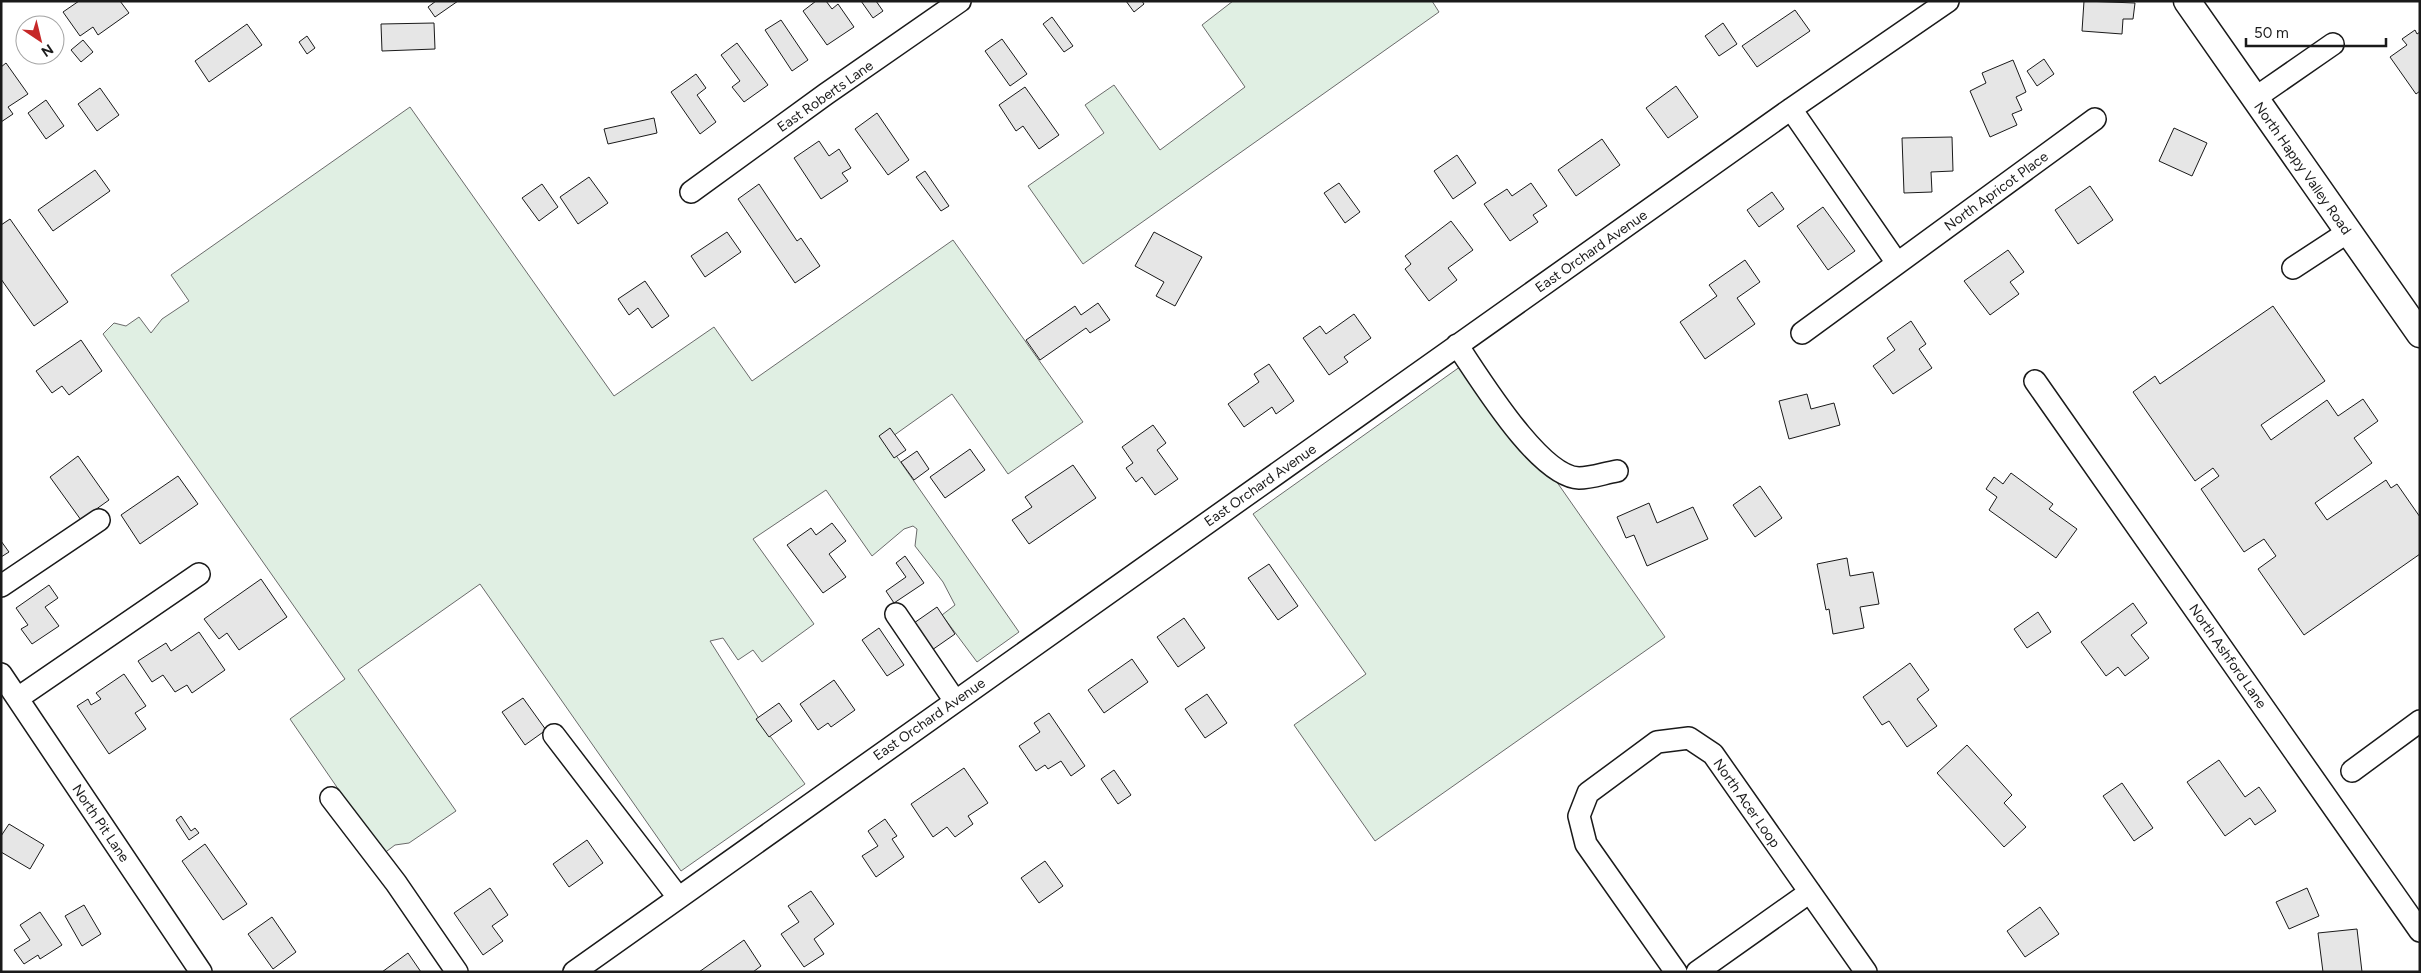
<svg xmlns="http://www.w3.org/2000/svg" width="2421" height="973" font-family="Figtree,sans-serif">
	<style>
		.grass { fill: #e0efe3; stroke: #6a6a6a }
		.building { fill: #e6e6e6; stroke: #1a1a1a }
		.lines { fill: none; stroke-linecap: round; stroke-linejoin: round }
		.minor-casing { stroke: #1a1a1a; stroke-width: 24 }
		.major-casing { stroke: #1a1a1a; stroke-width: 29 }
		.minor { stroke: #fff; stroke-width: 21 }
		.major { stroke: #fff; stroke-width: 26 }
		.labels { text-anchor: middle; stroke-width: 4; stroke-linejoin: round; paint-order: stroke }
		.street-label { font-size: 14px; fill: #1a1a1a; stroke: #fff }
	</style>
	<rect width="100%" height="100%" fill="#fff"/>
	<path class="grass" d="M1233 1H1432L1439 12 1083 264 1028 186 1104 133 1085 105 1114 85 1160 150 1245 87 1202 25Z
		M410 107 614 396 714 327 752 381 953 240 1083 422 1008 474 952 394 886 441 1019 632 977 662 942 615 955 605 943 582 915 546 917 529 913 526 904 529 872 556 826 490 753 539 814 624 762 662 753 650 738 660 723 638 710 641 770 736 805 784 681 871 480 584 358 670 456 811 409 843 395 845 383 854 290 719 345 679 103 334 114 323 126 326 139 317 151 333 162 319 189 301 171 275Z
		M1471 359 1665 637 1375 841 1294 725 1366 674 1253 514Z"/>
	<path class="building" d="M79 1H120L129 13 98 35 93 27 80 36 63 12Z
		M436 1H458L435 17 428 7Z
		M816 1H826L832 9 838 4 854 27 827 45 803 11Z
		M861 1H876L883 11 873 18Z
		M1126 1H1142L1144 4 1134 12Z
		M2084 1 2135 3 2133 19H2123L2122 34 2082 31Z
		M1795 10 1810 31 1757 67 1742 46Z
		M1052 17 1073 46 1064 52 1043 24Z
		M781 20 808 60 792 71 765 30Z
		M434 23 435 49 382 51 381 24Z
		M1723 23 1737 44 1719 56 1705 36Z
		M247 24 262 45 209 82 195 61Z
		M2415 30 2417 34 2420 32V91L2416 94 2390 57 2407 45 2402 39Z
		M307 36 315 48 307 54 299 42Z
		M1002 39 1027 74 1010 86 985 51Z
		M83 40 93 52 81 62 71 50Z
		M737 43 768 85 744 102 732 87 740 81 721 55Z
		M2044 59 2054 74 2037 86 2027 71Z
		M2013 60 2026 92 2016 97 2022 110 2012 114 2017 125 1990 137 1970 91 1986 83 1982 73Z
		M6 63 28 94 8 107 13 114 1 122V67Z
		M696 74 706 88 697 95 716 122 700 134 671 92Z
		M1676 86 1698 117 1668 138 1646 108Z
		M1025 87 1059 135 1039 149 1023 126 1016 131 999 105Z
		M100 88 119 115 97 131 78 104Z
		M46 100 64 126 46 139 28 113Z
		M877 113 909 160 888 175 855 129Z
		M654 118 657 133 608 144 604 129Z
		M2174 128 2207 143 2192 176 2159 161Z
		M1952 137 1953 171 1931 172 1932 192 1904 193 1902 138Z
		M1602 139 1620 165 1576 196 1558 170Z
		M819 141 829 156 839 149 851 168 842 173 848 181 821 199 794 158Z
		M1457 155 1476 183 1453 199 1434 171Z
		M95 170 110 191 53 231 38 210Z
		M925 171 949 206 941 211 916 177Z
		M589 177 608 203 578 224 560 197Z
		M1339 183 1360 212 1345 223 1324 193Z
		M1531 183 1547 206 1533 215 1538 222 1510 241 1484 204 1507 189 1512 196Z
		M542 184 558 207 539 221 522 198Z
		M759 184 797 241 801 238 820 266 795 283 738 199Z
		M2090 186 2113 220 2078 244 2055 210Z
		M1772 192 1784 209 1759 227 1747 210Z
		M1823 207 1855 251 1828 270 1797 226Z
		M10 219 68 302 34 326 1 279V225Z
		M1451 221 1473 250 1448 268 1457 280 1429 301 1405 269 1411 264 1405 256Z
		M727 232 741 252 705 277 691 256Z
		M1154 232 1202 257 1175 306 1156 296 1164 282 1135 266Z
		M2008 250 2024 272 2010 282 2019 294 1990 315 1964 281Z
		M1745 260 1760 282 1737 298 1755 324 1705 359 1680 322 1717 296 1709 285Z
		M645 281 669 316 652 328 638 308 629 315 618 299Z
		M1098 303 1110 320 1090 333 1086 328 1040 360 1026 340 1075 306 1081 315Z
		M2273 306 2325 381 2261 425 2271 440 2327 400 2338 416 2363 399 2378 421 2354 438 2372 463 2315 503 2327 520 2386 480 2391 488 2397 484 2420 517V554L2304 635 2258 569 2276 556 2264 539 2244 552 2201 489 2219 476 2213 468 2195 481 2133 392 2155 376 2160 384Z
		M1354 314 1371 338 1344 357 1348 362 1329 375 1303 338 1320 326 1326 334Z
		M1911 321 1926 344 1919 349 1932 368 1893 394 1873 366 1895 350 1887 338Z
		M81 340 102 371 69 395 62 386 52 393 36 371Z
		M1269 364 1294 401 1276 414 1272 407 1244 427 1228 404 1259 382 1254 374Z
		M1807 394 1811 409 1834 403 1840 425 1789 439 1779 401Z
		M1153 425 1166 443 1157 450 1178 479 1155 495 1142 477 1136 482 1126 468 1133 463 1122 447Z
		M890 428 906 450 894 458 879 436Z
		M970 449 985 470 945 498 930 477Z
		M917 451 929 469 914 480 901 462Z
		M78 456 109 500 81 520 50 477Z
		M1073 465 1096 498 1029 544 1012 520 1032 507 1025 497Z
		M2011 473 2053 504 2049 509 2077 529 2056 558 1989 510 1997 497 1986 489 1994 477 2003 484Z
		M178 476 198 504 140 544 121 515Z
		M1760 486 1782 518 1755 537 1733 505Z
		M1649 503 1657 523 1693 507 1708 539 1647 566 1634 535 1626 538 1617 517Z
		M832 523 846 541 829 554 846 577 823 593 787 545 811 528 816 535Z
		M1 541 9 552 1 557Z
		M905 556 924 583 894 603 886 591 906 577 896 563Z
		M1847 558 1850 576 1873 572 1879 604 1860 607 1864 628 1833 634 1829 609 1826 610 1817 564Z
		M1269 564 1298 606 1278 620 1248 578Z
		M261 579 287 617 239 650 227 633 219 639 204 619Z
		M49 585 58 598 45 607 59 626 32 644 21 629 28 625 16 608Z
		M2133 603 2147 623 2131 635 2149 658 2125 676 2118 667 2106 676 2081 642Z
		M937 607 955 634 932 650 914 623Z
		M2038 612 2051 632 2027 648 2014 629Z
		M1184 618 1205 648 1178 667 1157 637Z
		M879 628 904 665 887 676 862 640Z
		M199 632 225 670 192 693 187 685 175 692 163 675 152 682 138 661 166 643 171 651Z
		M1132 659 1148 682 1104 713 1088 690Z
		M1910 663 1929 690 1917 699 1937 726 1907 747 1889 721 1882 725 1863 697Z
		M124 674 146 706 135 713 146 729 109 754 77 706 88 699 91 705 101 699 96 693Z
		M834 680 855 710 831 727 828 723 818 730 800 704Z
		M1207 694 1227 723 1205 738 1185 709Z
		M523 698 546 730 525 745 502 712Z
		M779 703 792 721 769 737 756 719Z
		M1049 713 1085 766 1071 776 1061 761 1048 769 1045 765 1036 771 1019 746 1040 732 1034 723Z
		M1967 745 2012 795 2004 803 2026 827 2004 847 1937 773Z
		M2219 760 2245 797 2259 787 2276 811 2255 825 2250 818 2225 836 2187 782Z
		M964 768 988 803 968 816 973 824 955 837 947 827 933 837 911 804Z
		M1114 770 1131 795 1118 804 1101 779Z
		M2122 783 2153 828 2134 841 2103 796Z
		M181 816 191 831 195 828 199 833 189 840 176 820Z
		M885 819 897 836 892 839 904 857 876 877 862 856 878 846 868 831Z
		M9 824 44 845 30 869 1 852V836Z
		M587 840 603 863 569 887 553 864Z
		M205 844 247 904 223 920 182 861Z
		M1045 861 1063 886 1039 903 1021 878Z
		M490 888 508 915 492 926 503 941 483 955 454 913Z
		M2307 888 2319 916 2289 929 2276 902Z
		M811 891 834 924 814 939 824 954 804 967 781 934 799 922 788 906Z
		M84 905 101 934 82 946 65 916Z
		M2040 907 2059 934 2025 957 2007 931Z
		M40 912 62 945 40 959 38 955 24 964 14 950 30 940 20 925Z
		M272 917 296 952 273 969 248 934Z
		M2357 929 2362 972H2323L2318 933Z
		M744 940 761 966 753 972H699Z
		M408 953 421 972H382Z"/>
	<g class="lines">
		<g class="minor-casing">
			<path id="minor" d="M2255 98 2333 44
				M1791 109 1897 263
				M691 192 826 94 960 1
				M2293 268 2348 232
				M1802 333 2095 119
				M1457 345C1479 377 1539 477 1579 478 1591 478 1605 473 1617 471
				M2035 381 2420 931
				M1 586 99 520
				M896 614 955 701
				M1 674 201 972
				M18 698 199 574
				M554 735 678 897
				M2352 771 2420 721
				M331 798 396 883 457 972
				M574 972 1791 109 1948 1
				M1676 972 1586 844 1579 816 1588 793 1657 742 1689 738 1713 754 1866 972
				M1697 972 1810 892"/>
		</g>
		<g class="major-casing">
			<path id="major" d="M2187 1 2420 334"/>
		</g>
		<use href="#minor" class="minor"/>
		<use href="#major" class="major"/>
	</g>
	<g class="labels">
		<g class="street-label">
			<text transform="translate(825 96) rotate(-35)" y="5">East Roberts Lane</text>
			<text transform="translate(2303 168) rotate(55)" y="5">North Happy Valley Road</text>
			<text transform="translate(1996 191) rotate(-36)" y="5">North Apricot Place</text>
			<text transform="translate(1591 251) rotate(-35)" y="5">East Orchard Avenue</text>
			<text transform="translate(1260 485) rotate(-35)" y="5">East Orchard Avenue</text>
			<text transform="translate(2228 656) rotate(55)" y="5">North Ashford Lane</text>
			<text transform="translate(929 719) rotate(-35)" y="5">East Orchard Avenue</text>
			<text transform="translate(1747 803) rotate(55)" y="5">North Acer Loop</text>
			<text transform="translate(101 823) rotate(56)" y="5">North Pit Lane</text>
		</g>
	</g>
	<rect width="2421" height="973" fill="none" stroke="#1a1a1a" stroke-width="5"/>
	<g transform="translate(40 40) rotate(145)"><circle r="24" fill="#ffffff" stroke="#a3a3a3"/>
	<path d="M0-4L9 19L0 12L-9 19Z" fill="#c62828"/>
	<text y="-8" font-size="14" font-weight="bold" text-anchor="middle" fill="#1a1a1a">N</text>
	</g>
	<path d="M2246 38v8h140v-8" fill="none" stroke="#1a1a1a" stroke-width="2.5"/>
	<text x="2254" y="38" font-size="15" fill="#1a1a1a" stroke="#ffffff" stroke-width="4" paint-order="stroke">50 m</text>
</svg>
